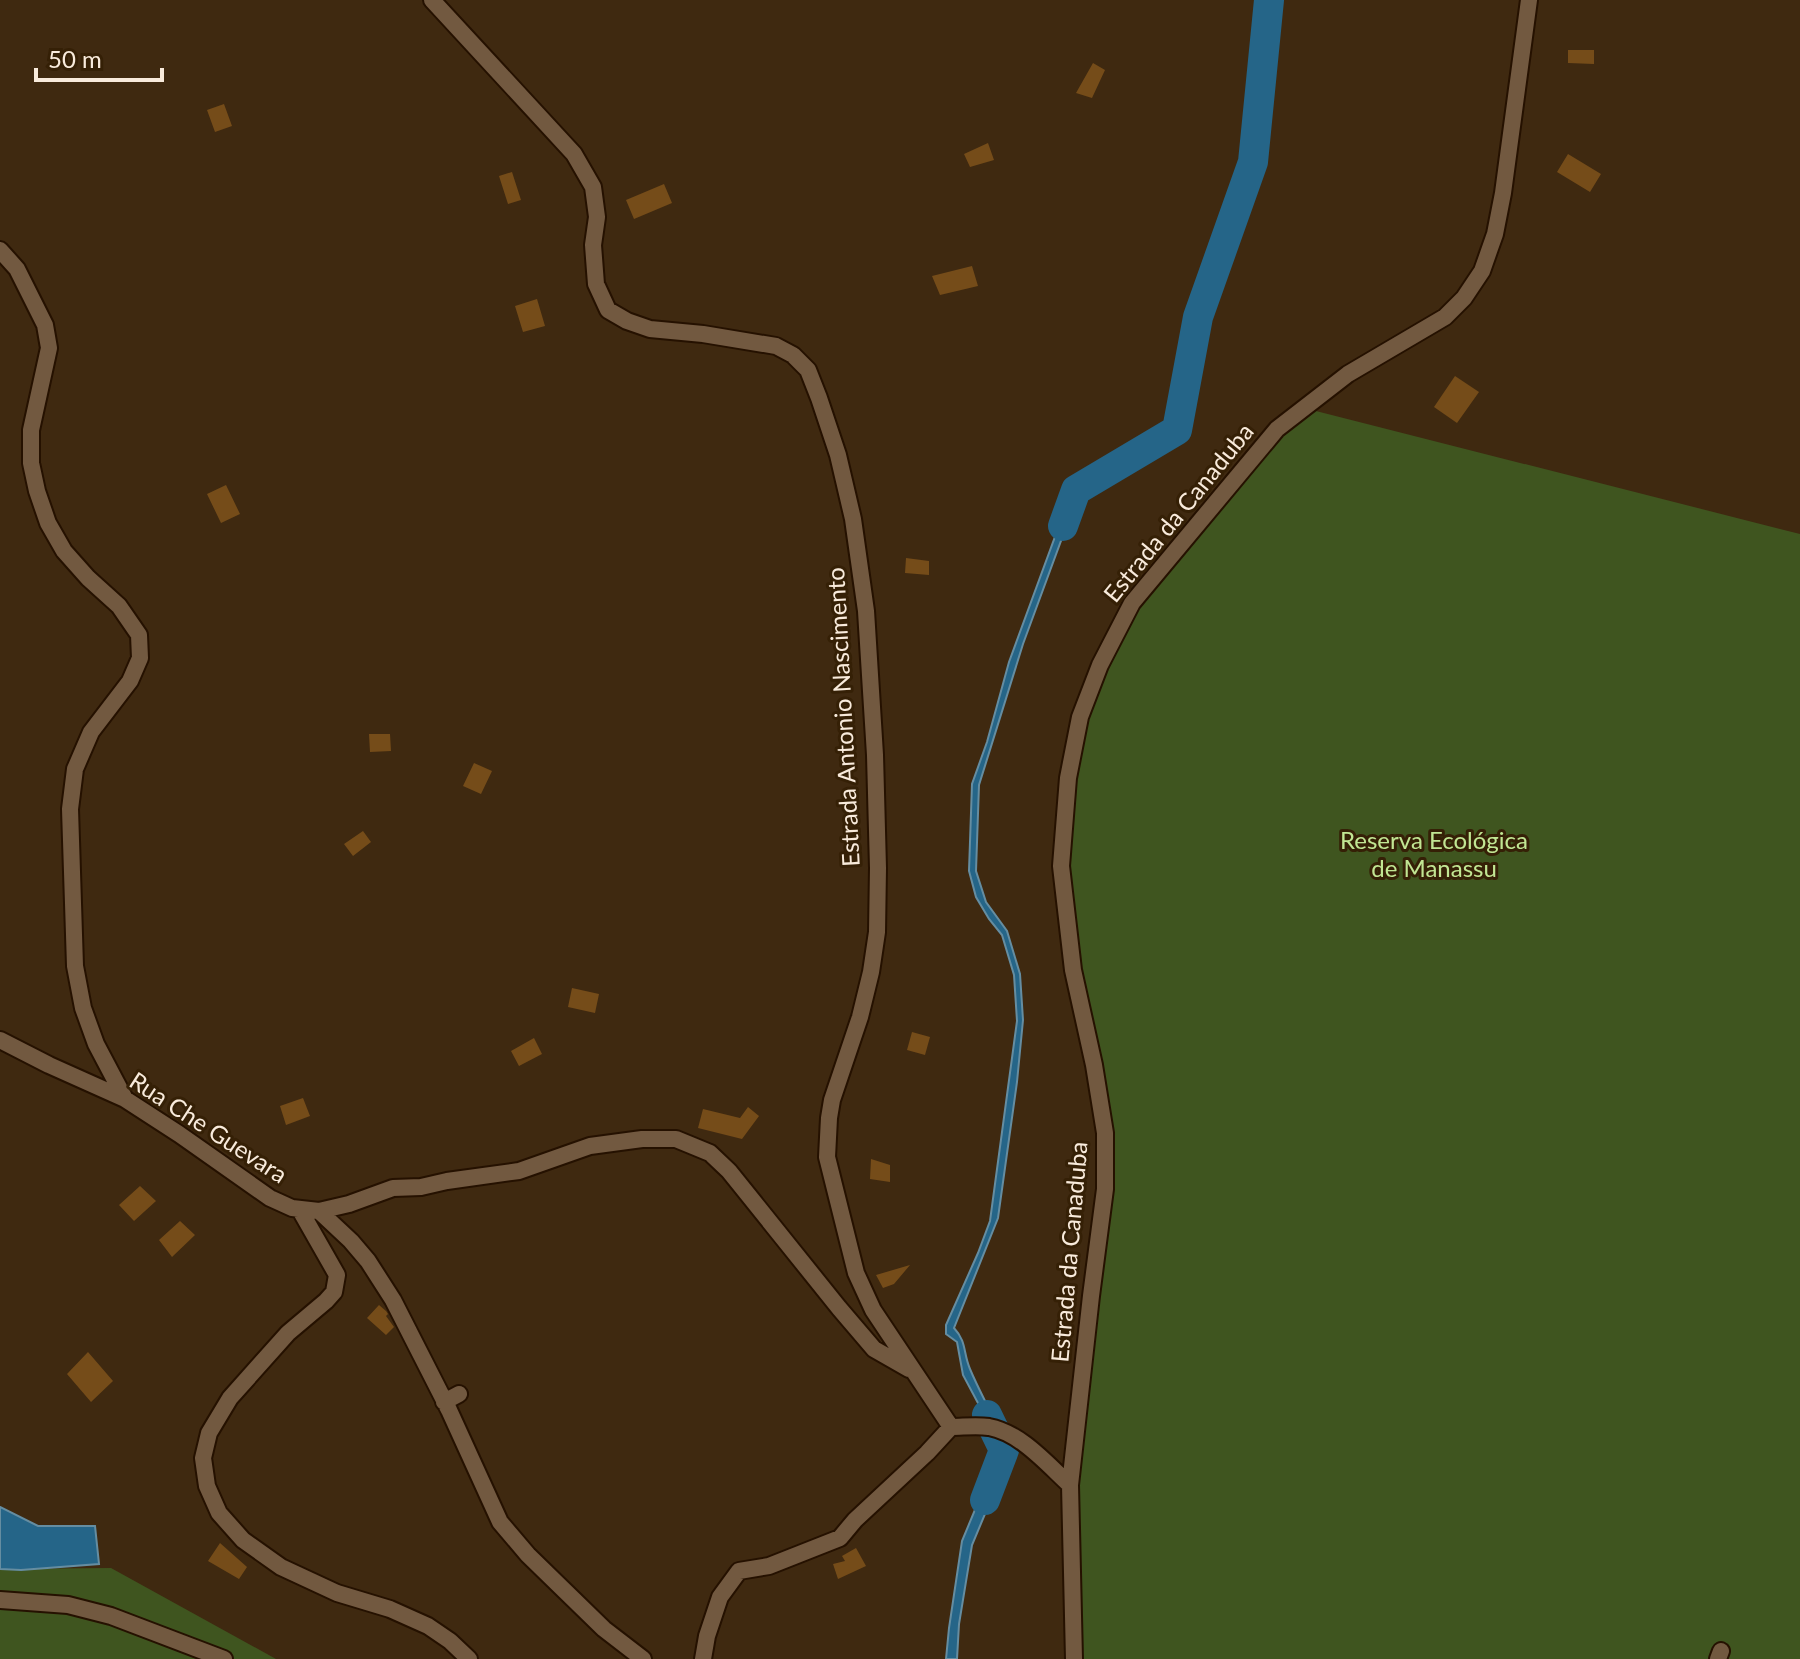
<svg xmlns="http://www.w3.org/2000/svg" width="1800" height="1659" font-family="Lato,sans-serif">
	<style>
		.green { fill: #3f551f }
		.water { fill: #256588; stroke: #658da1; stroke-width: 2 }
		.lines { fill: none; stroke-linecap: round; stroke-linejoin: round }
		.river { stroke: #256588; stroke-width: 30 }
		.building { fill: #754c19 }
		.minor-casing { stroke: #251100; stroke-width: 20 }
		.minor { stroke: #725940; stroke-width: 16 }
		.labels { text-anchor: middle; stroke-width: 6; stroke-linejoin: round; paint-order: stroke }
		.street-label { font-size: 24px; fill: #f9ebdc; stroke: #352006 }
		.park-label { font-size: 24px; fill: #c1e693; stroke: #352006 }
	</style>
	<rect width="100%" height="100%" fill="#3f2910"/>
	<path class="green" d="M1312 410 1800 534V1659H1078L1074 1483 1109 1196 1075 947 1065 862 1071 796 1085 717 1136 607 1216 509 1283 436Z
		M111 1568 276 1659H0V1569Z"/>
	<path class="water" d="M1074 485 1079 492 1023 644 979 785 976 871 986 902 1007 931 1020 974 1023 1020 1017 1082 998 1218 954 1328C967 1342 963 1353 970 1369 982 1398 1000 1426 1010 1457L998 1447 987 1420 963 1375 957 1342 946 1334V1325L978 1253 990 1221 1017 1021 1014 975 1002 935 989 919 976 897 969 871 972 784 987 742 1009 662Z
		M993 1458 1006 1464 972 1545 959 1624 957 1659H946L949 1628 962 1541 977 1505Z
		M0 1507 38 1526H95L99 1564 21 1570 0 1569Z"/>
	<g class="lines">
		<path class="river" d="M1063 526 1076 490 1177 430 1198 317 1253 162 1269 0
			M985 1500 1004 1450 987 1415"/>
	</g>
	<path class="building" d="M1568 50H1594V64L1568 63Z
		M1093 63 1105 70 1092 98 1076 93Z
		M224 104 232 126 215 132 207 110Z
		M988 143 994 160 970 167 964 154Z
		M1568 154 1601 174 1590 192 1557 172Z
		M512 172 521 200 508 204 499 176Z
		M664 184 672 203 634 219 626 200Z
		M972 266 978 286 940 295 932 276Z
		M537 299 545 326 523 332 515 306Z
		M1455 376 1479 392 1457 423 1434 407Z
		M226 485 240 514 221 523 207 494Z
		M906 558 929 561V575L905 573Z
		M369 734H390L391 751 370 752Z
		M474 763 492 771 481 794 463 786Z
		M363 831 371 842 353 856 344 844Z
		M572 988 599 994 595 1013 568 1007Z
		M912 1032 930 1037 925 1055 907 1050Z
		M534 1038 542 1054 519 1066 511 1051Z
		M303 1098 310 1116 286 1125 280 1106Z
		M748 1107 759 1116 742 1139 698 1128 703 1109 740 1118Z
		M871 1159 890 1165V1182L870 1179Z
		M140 1186 156 1201 134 1221 119 1205Z
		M180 1221 195 1235 172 1257 159 1240Z
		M910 1265 894 1284 883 1288 876 1275Z
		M379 1305 386 1311 388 1314 386 1316 394 1327 386 1335 367 1318Z
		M88 1352 113 1381 91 1402 67 1374Z
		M220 1543 247 1567 239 1579 208 1561Z
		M856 1548 866 1566 838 1579 833 1564 845 1561 842 1556Z"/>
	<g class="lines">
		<g class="minor-casing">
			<path id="minor" d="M432 0 574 154 593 187 597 217 593 245 596 284 608 310 627 321 650 329 703 334 776 346 793 355 808 370 819 398 838 455 853 519 866 611 875 755 878 868 877 932 871 972 860 1017 832 1100 829 1118 827 1157 856 1273 873 1310 951 1427
				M0 250 17 269 45 325 49 348 31 430V463L37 491 48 523 64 551 88 578 119 606 139 635 140 658 130 681 91 732 75 769 70 809 75 966 83 1008 96 1044 125 1099
				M0 1040 49 1065 125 1099 179 1134 270 1198 292 1208 319 1211 349 1204 393 1188 421 1187 447 1181 519 1171 590 1146 642 1139H676L710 1153 729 1171 839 1308 874 1349 909 1369
				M300 1210 337 1275 334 1292 326 1301 288 1333 230 1398 209 1433 203 1458 207 1486 219 1513 243 1540 281 1567 337 1593 390 1609 428 1626 450 1641 469 1659
				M319 1211 351 1241 368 1261 393 1300 449 1410 500 1522 528 1555 604 1629 643 1659
				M444 1402 459 1394
				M0 1600 68 1605 111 1616 224 1659
				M703 1659 707 1636 720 1597 739 1571 769 1566 840 1538 855 1520 927 1453 951 1427C963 1427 976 1425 989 1427 1021 1433 1047 1464 1070 1485
				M1074 1659 1070 1485 1091 1296 1105 1189V1133L1094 1065 1073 970 1061 866 1068 778 1080 717 1100 665 1132 603 1277 429 1348 374 1445 317 1464 298 1482 271 1495 234 1503 193 1529 0
				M1718 1659 1721 1651"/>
		</g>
		<use href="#minor" class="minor"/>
	</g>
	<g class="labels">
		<g class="street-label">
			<text transform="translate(1179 513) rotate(-51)" y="8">Estrada da Canaduba</text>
			<text transform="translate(844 717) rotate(-93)" y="8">Estrada Antonio Nascimento</text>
			<text transform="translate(208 1128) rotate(33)" y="8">Rua Che Guevara</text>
			<text transform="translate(1070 1252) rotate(-85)" y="8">Estrada da Canaduba</text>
		</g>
		<g class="park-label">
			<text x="1434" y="849">Reserva Ecológica<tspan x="1434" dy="28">de Manassu</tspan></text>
		</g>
	</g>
	<path d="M36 68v12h126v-12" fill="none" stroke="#f9ebdc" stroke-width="4"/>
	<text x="48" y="68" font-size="24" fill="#f9ebdc" stroke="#352006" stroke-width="6" paint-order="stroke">50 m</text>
</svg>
